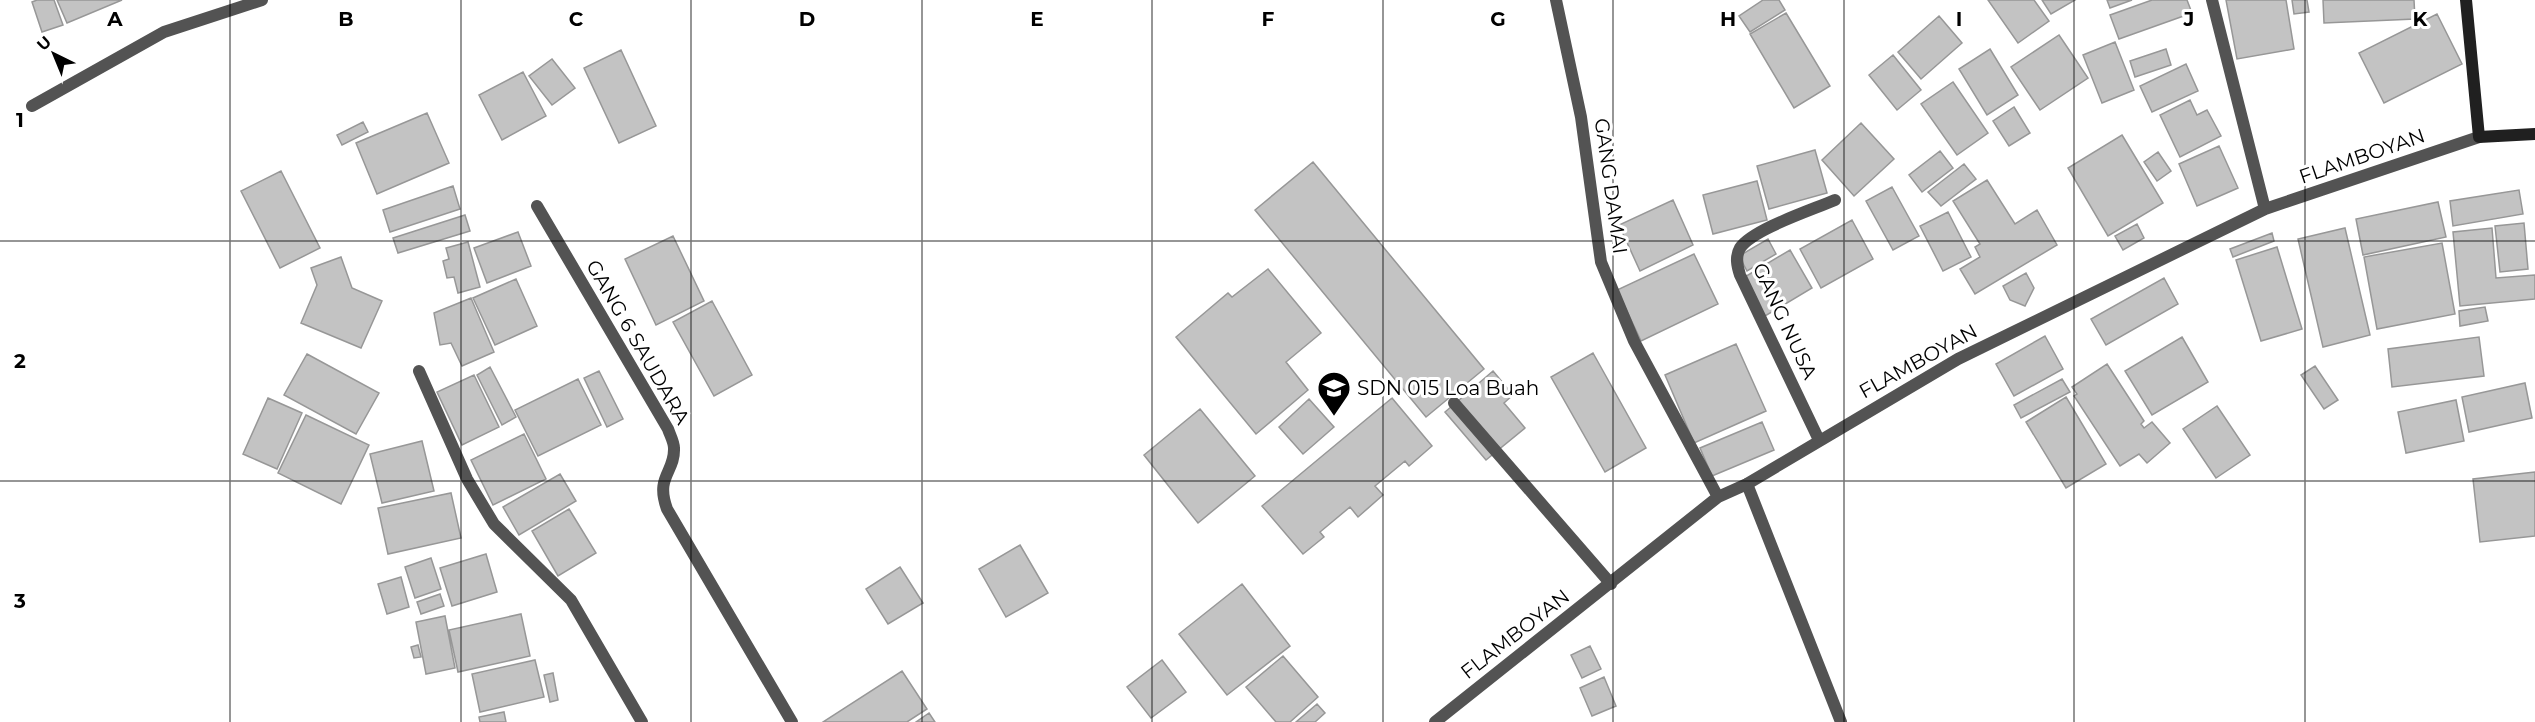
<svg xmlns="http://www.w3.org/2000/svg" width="2535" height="722" font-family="Montserrat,sans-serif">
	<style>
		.building { fill: #c3c3c3; stroke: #979797; stroke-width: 1.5 }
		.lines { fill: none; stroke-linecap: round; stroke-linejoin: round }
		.service { stroke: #535353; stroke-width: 12 }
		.minor { stroke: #535353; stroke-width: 12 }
		.secondary { stroke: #202020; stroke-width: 12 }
		.grid { fill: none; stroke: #000; stroke-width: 1.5; stroke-opacity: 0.55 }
		.labels { text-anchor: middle; stroke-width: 6; stroke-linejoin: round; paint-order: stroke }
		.street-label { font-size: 20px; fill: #000; stroke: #fff }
		.poi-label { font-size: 20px; fill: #000; stroke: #fff; text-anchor: start }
		.grid-label { font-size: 20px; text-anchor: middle; font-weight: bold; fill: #000; stroke: #fff; stroke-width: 6; stroke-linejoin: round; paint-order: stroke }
	</style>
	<rect width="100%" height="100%" fill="#fff"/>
	<path class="building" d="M37 0H54L63 25 42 32 32 2Z
		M57 0H122L67 23Z
		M1763 0H1779L1785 10 1750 32 1739 16Z
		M1988 0H2034L2049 21 2018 43Z
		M2042 0H2075L2051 14Z
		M2107 0H2132L2110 8Z
		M2152 0H2187L2192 13 2119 39 2110 15Z
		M2226 0H2286L2294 49 2237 59Z
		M2292 0H2307L2309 12 2294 14Z
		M2323 0H2414L2415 19 2324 23Z
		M1786 13 1830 86 1794 108 1750 34Z
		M2437 14 2462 64 2384 103 2359 53Z
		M1939 16 1962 43 1921 79 1898 52Z
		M2059 35 2088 78 2040 110 2011 67Z
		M2115 42 2134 90 2102 103 2083 55Z
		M1990 49 2018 95 1987 115 1959 69Z
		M2166 49 2171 65 2135 77 2130 61Z
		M621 50 656 126 619 143 584 68Z
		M1893 55 1921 90 1897 110 1869 75Z
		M552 59 575 88 552 105 529 76Z
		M2186 64 2198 91 2152 112 2140 86Z
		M523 72 546 116 502 140 479 95Z
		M1953 82 1988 133 1957 155 1921 104Z
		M2190 100 2197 115 2207 110 2221 136 2180 157 2160 115Z
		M2014 107 2030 133 2009 146 1993 121Z
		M427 113 449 163 377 194 356 143Z
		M363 122 368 132 342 145 337 135Z
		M1861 123 1894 159 1854 196 1822 160Z
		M2122 135 2163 203 2108 236 2068 168Z
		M2219 146 2238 188 2197 206 2179 164Z
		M1815 150 1827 193 1769 209 1757 166Z
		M1940 151 1953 168 1922 192 1909 175Z
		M2158 152 2171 171 2157 181 2144 162Z
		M1313 162 1484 369 1426 417 1255 210Z
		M1964 164 1976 179 1941 206 1928 192Z
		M281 171 320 248 280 268 241 191Z
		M1987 180 2015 224 2037 210 2057 245 1975 294 1960 269 1980 257 1975 247 1980 244 1953 201Z
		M1757 181 1767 220 1713 234 1703 195Z
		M453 186 460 209 390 232 383 210Z
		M1892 187 1919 236 1893 250 1866 201Z
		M2519 190 2523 214 2453 226 2450 201Z
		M1673 200 1693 245 1640 271 1619 225Z
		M2438 202 2446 237 2363 255 2356 219Z
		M1948 212 1971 257 1943 271 1920 226Z
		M465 215 470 231 398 253 393 238Z
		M1852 220 1873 259 1821 288 1800 249Z
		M2524 223 2528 269 2500 272 2495 226Z
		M2137 224 2144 238 2123 250 2115 236Z
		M2345 228 2370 335 2323 347 2298 239Z
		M2492 228 2496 278 2535 275V299L2460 306 2453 232Z
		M518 232 531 266 487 283 474 248Z
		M2272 233 2274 241 2233 257 2230 249Z
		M673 236 704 301 656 325 625 259Z
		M1768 239 1776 254 1747 271 1739 256Z
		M468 242 480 287 458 293 454 277 447 278 443 261 449 259 446 248Z
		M2442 243 2455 314 2377 329 2364 257Z
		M2277 247 2302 329 2261 341 2236 260Z
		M1790 250 1812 288 1765 316 1743 278Z
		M1694 254 1718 304 1641 341 1617 290Z
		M341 257 352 288 382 301 361 348 301 323 317 285 311 268Z
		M1268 269 1321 333 1286 362 1308 390 1256 434 1176 337 1228 293 1232 297Z
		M2026 273 2034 288 2025 306 2010 300 2003 286Z
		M2164 278 2178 304 2106 345 2091 319Z
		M516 279 537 326 495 345 473 298Z
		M471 298 494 352 462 366 451 343 440 345 434 313Z
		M712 301 752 375 714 396 673 322Z
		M2485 307 2488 321 2460 326 2459 311Z
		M2045 336 2063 369 2014 396 1996 364Z
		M2182 337 2208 382 2152 415 2125 371Z
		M2479 337 2484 376 2392 387 2388 349Z
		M1736 344 1766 411 1694 443 1665 375Z
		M1593 353 1646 448 1605 472 1551 377Z
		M307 354 379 393 356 434 284 395Z
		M2107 364 2144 421 2141 424 2144 428 2152 422 2170 443 2147 463 2139 454 2120 466 2074 396 2077 394 2072 387Z
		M2315 366 2338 400 2324 409 2301 375Z
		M490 367 516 417 502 425 477 375Z
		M599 371 623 419 607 427 584 378Z
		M1493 371 1513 395 1504 403 1525 428 1486 460 1445 412Z
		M474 375 499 427 462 445 437 392Z
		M578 379 601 425 538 456 515 410Z
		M2062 379 2070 392 2021 418 2014 405Z
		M2525 383 2532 418 2469 432 2462 397Z
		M2066 397 2106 464 2066 488 2026 422Z
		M268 398 302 413 277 469 243 454Z
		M1392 398 1432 446 1409 466 1405 461 1375 486 1383 495 1358 517 1350 507 1320 532 1324 537 1303 554 1262 506Z
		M1309 399 1334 427 1303 454 1279 427Z
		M2456 400 2464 441 2406 453 2398 412Z
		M2217 406 2250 455 2216 478 2183 429Z
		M1200 409 1255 476 1198 523 1144 455Z
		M306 415 369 445 341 504 278 473Z
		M1762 422 1774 450 1712 476 1700 448Z
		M524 434 546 479 493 505 471 460Z
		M422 441 434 491 382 503 370 454Z
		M2535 472V536L2480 542 2473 479Z
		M560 474 576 501 519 535 503 507Z
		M451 493 461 538 388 554 378 508Z
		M569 509 596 553 558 576 532 531Z
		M1020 545 1048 593 1006 617 979 569Z
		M486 554 497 592 452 606 440 568Z
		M431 558 441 589 415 598 405 567Z
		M900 567 923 603 888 624 866 589Z
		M401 577 409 607 387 614 378 584Z
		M1242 584 1290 646 1227 695 1179 634Z
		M440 594 444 606 421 614 417 602Z
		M521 614 530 656 458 672 449 630Z
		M445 616 455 668 426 674 416 622Z
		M418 645 421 657 414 658 411 647Z
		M1590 646 1601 669 1582 678 1571 655Z
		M1283 656 1318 697 1290 722H1276L1246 687Z
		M535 660 544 697 480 712 472 674Z
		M1162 660 1186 692 1151 718 1127 687Z
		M902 671 927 709 907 722H823Z
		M553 673 558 700 550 702 544 675Z
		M1604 677 1616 706 1592 716 1580 688Z
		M1317 704 1325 713 1315 722H1296Z
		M504 712 506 722H480L479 717Z
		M929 713 935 722H916Z"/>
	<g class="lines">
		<path class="service" d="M1454 403 1611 584
			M1747 484 1841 722"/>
		<path class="minor" d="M1556 0 1581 117 1601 262 1634 341 1718 497
			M2212 0 2265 209
			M32 106 164 32 262 0
			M537 206 668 429C670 435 674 442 674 448 675 473 655 476 667 509L792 722
			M419 371 467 479 494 524 571 600 642 722
			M1819 440 1740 275C1737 266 1735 257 1740 248 1753 229 1812 210 1835 200
			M1435 722 1718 497 1747 484 1958 359 2265 209 2479 137"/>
		<path class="secondary" d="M2466 0 2479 137 2535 134"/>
	</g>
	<path class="grid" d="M230 0V722M461 0V722M691 0V722M922 0V722M1152 0V722M1383 0V722M1613 0V722M1844 0V722M2074 0V722M2305 0V722M0 241H2535M0 481H2535"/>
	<defs>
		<g id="school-pin" transform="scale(1.725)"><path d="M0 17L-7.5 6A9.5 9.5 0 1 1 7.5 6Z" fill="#000" stroke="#fff"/><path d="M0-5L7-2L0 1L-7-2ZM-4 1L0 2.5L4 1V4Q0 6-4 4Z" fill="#fff"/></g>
	</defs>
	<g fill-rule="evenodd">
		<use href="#school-pin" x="1334" y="388"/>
	</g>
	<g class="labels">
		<g class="street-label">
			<text transform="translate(2362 156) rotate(-19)" y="7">FLAMBOYAN</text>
			<text transform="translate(1611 186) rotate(82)" y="7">GANG DAMAI</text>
			<text transform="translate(1785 321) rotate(65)" y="7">GANG NUSA</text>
			<text transform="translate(638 342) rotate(60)" y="7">GANG 6 SAUDARA</text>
			<text transform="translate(1918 361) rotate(-29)" y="7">FLAMBOYAN</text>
			<text transform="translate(1515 634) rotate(-38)" y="7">FLAMBOYAN</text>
		</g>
		<g class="poi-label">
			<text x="1357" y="395">SDN 015 Loa Buah</text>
		</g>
	</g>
	<g class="grid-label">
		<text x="115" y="26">A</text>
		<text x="346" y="26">B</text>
		<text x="576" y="26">C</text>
		<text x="807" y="26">D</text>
		<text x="1037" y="26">E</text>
		<text x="1268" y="26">F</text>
		<text x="1498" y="26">G</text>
		<text x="1728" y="26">H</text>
		<text x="1959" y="26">I</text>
		<text x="2189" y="26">J</text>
		<text x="2420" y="26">K</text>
		<text x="20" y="127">1</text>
		<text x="20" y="368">2</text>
		<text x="20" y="608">3</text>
	</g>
	<g transform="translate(54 54) rotate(317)" stroke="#ffffff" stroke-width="4.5" paint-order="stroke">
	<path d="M0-4.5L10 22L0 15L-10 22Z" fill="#000000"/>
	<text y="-9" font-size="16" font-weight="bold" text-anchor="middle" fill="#000000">U</text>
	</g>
</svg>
